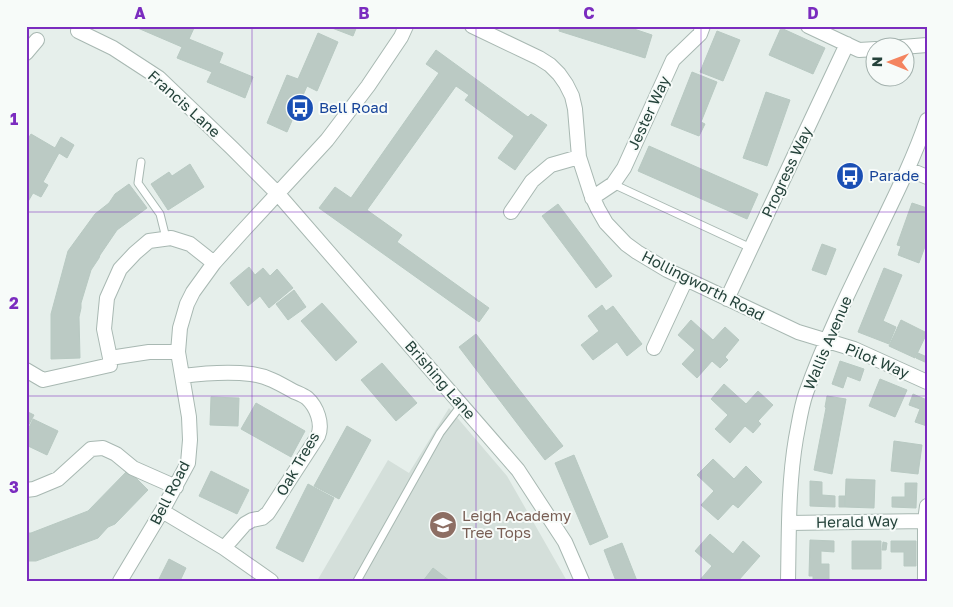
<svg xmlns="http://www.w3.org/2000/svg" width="953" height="607" font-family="'Golos Text',sans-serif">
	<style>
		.built { fill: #d4dfda }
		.building { fill: #bbcac4; stroke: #b8c9c2 }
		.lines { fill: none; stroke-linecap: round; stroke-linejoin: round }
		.lane-casing { stroke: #a8b8b2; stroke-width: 9 }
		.street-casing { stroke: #a8b8b2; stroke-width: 16 }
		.lane { stroke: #fff; stroke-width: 7 }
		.street { stroke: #fff; stroke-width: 14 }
		.grid { fill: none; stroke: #7b2cbf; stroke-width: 1; stroke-opacity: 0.55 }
		.labels { text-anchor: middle; stroke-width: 4; stroke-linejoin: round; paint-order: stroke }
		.street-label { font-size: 15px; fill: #24423a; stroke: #f7fbf9 }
		.transit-label { font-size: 15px; fill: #164399; stroke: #f7fbf9; text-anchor: start }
		.education-label { font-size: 15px; fill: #785e54; stroke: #f7fbf9; text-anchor: start }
		.neatline { fill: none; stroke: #7b2cbf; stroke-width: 2 }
		.grid-label { font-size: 16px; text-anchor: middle; font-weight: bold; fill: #7b2cbf }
	</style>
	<rect width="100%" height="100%" fill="#e6efeb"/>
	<path class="built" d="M449 408 507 476 567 581H317L388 460 409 473Z"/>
	<path class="building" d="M133 26H190L194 28 189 39 223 53 219 63 253 77 245 98 207 82 212 72 177 58 182 47Z
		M333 26H357L353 36 332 28Z
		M560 26H625L652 35 645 58 559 31Z
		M781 28 825 48 813 74 769 55Z
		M717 31 740 40 723 81 700 72Z
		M318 33 338 42 317 91 307 86 287 132 267 123 287 75 298 79Z
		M436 50 528 117 531 114 547 125 515 170 498 158 514 136 465 100 469 95 456 86 367 210 402 235 397 242 489 308 479 322 319 208 335 187 351 198 439 73 426 64Z
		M692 72 717 82 701 122 705 124 699 136 671 125Z
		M766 92 790 100 767 166 743 158Z
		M31 134 55 148 61 137 74 145 67 158 59 153 43 182 48 185 41 197 33 193 26 205V142Z
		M649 146 758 194 747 219 638 171Z
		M190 164 204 187 168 210 151 184 169 172 172 176Z
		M129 184 147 208 117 230 100 255 99 258 91 270 81 303V308L79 317 80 358 51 359V314L68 251 95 214 109 203 115 194Z
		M912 203 927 208V241L919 263 898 255 901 246 897 245Z
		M558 204 612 276 596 288 542 216Z
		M822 244 836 249 826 275 812 270Z
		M249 267 255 275 263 268 270 276 277 269 293 288 269 308 260 296 248 306 230 283Z
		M884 268 902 275 883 321 896 327 889 344 858 332Z
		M294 290 306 307 288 320 276 304Z
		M322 303 357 342 336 361 301 321Z
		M602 305 606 311 613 306 642 344 627 356 617 342 593 360 581 345 599 331 588 316Z
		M691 320 713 340 725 327 739 340 725 357 728 360 720 368 712 361 697 378 682 364 695 350 678 335Z
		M901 320 927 333 915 358 889 346Z
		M476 334 563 446 545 460 459 347Z
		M918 353 927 357V363L916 358Z
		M840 361 864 369 860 381 847 376 843 388 832 384Z
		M382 363 417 403 396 421 361 380Z
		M880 379 907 390 895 417 869 406Z
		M724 384 746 404 758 391 773 405 758 421 761 424 753 433 745 426 730 443 715 429 728 415 711 399Z
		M913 394 927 400V426L915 422 920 409 909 405Z
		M827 396 846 399 832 474 814 470 826 408 825 407Z
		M211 397 239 398 238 426 210 425Z
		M256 403 305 431 291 457 241 429Z
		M26 411 34 415 26 430Z
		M33 419 58 431 47 455 26 445V434Z
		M347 426 371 440 339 499 314 486Z
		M894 441 922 445 918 474 891 471Z
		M574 455 608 537 590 545 555 463Z
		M713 459 734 479 746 466 762 482 738 508 733 504 718 520 701 505 714 491 697 475Z
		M128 470 148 490 115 524 108 527 98 538 36 561H26V533H31L88 511Z
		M211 471 249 490 237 514 199 496Z
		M846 479 875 480 874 508 845 507Z
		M810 481 822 482V495L835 496V507L810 506Z
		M905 483H917L916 508 892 507V497H905Z
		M308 484 334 498 303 562 276 548Z
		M839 496H845V507H839Z
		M710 534 733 554 743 541 760 556 738 581H732L731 579 729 581H699L712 566 695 551Z
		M810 540 834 541V552L821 551V564H829V581H813V576H809Z
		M852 541H881V569H852Z
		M891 541H916V566H904V552H891Z
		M883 542 887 543 886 550H882Z
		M622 543 637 581H616L604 550Z
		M169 559 186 568 180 581H158Z
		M433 568 450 581H423Z"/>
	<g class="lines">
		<g class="lane-casing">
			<path id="lane" d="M141 162 138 183 160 214 166 238
				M613 184 751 248
				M357 581 440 433 462 404"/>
		</g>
		<g class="street-casing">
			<path id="street" d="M472 26 539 58 550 65 559 74 566 84 572 96 575 109 579 157 591 194 598 209 606 223 626 244 637 252 667 270 798 332 854 349 927 382
				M808 26 859 50 876 49
				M78 31 113 48 159 78 232 148 278 194 518 470 565 542 582 581
				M890 48 927 45
				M26 53 37 40
				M908 169 927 177
				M592 198 613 184 624 168 673 60 700 34 703 26
				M511 212 532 181 551 165 579 157
				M727 299 847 44
				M654 348 686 279
				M110 358 104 329 107 298 120 269 135 253 149 241 171 238 190 244 214 263
				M26 370 43 380 110 365V358L149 352H178
				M182 376C205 373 228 371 251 374 267 376 279 383 293 391 297 393 303 395 307 398 317 407 323 424 318 436L268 513 262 518 252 520 245 524 224 548
				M26 490 34 489 58 479 91 449 103 448 116 454 133 468 176 487
				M162 511 224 548 271 581
				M789 523 925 521
				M120 581 162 511 188 463 190 440 189 417 178 352 180 328 187 304 193 292 214 263 241 233 327 140 368 86 401 37 406 26
				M788 581C789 533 788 485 796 438 799 423 801 407 806 393 827 334 856 277 883 221 899 188 915 155 927 120
				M925 581V521L927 506"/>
		</g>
		<use href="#lane" class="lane"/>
		<use href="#street" class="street"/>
	</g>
	<path class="grid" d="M252 26V581M476 26V581M701 26V581M26 212H927M26 396H927"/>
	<defs>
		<g id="bus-disc" transform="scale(1.4375)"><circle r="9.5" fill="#1a4fb4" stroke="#f7fbf9"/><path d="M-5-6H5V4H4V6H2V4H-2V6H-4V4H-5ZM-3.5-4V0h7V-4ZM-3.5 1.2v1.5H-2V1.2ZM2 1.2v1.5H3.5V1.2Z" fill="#fff"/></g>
		<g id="school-disc" transform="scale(1.4375)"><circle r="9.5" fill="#8d6e63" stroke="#f7fbf9"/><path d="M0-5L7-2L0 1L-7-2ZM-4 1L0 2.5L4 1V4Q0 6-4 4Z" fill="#fff"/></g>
	</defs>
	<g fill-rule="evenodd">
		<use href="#bus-disc" x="300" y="108"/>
		<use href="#bus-disc" x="850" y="176"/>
		<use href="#school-disc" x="443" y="525"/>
	</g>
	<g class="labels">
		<g class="street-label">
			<text transform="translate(184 104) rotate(42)" y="5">Francis Lane</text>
			<text transform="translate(649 113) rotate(-65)" y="5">Jester Way</text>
			<text transform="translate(787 172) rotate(-65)" y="5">Progress Way</text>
			<text transform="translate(703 286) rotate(27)" y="5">Hollingworth Road</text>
			<text transform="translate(828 343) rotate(-67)" y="5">Wallis Avenue</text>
			<text transform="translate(877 361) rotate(23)" y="5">Pilot Way</text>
			<text transform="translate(440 380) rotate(49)" y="5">Brishing Lane</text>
			<text transform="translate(298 464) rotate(-60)" y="5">Oak Trees</text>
			<text transform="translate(170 493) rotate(-63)" y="5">Bell Road</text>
			<text transform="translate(857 522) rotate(-1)" y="5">Herald Way</text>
		</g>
		<g class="transit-label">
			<text x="319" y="113">Bell Road</text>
			<text x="869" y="181">Parade</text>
		</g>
		<g class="education-label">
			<text x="462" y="521">Leigh Academy<tspan x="462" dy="17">Tree Tops</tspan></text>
		</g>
	</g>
	<rect width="953" height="607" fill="none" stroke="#f7fbf9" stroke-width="55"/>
	<g transform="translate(890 62) rotate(271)"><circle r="24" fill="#f7fbf9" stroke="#a3b1ad"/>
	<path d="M0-4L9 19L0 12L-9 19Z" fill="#f4845f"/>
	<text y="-8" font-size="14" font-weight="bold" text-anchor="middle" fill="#24423a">N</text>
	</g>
	<rect x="28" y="28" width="898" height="552" class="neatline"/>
	<g class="grid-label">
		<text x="140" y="19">A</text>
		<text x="364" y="19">B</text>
		<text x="589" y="19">C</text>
		<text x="813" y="19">D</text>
		<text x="14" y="125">1</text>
		<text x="14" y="309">2</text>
		<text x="14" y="493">3</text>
	</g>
</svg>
